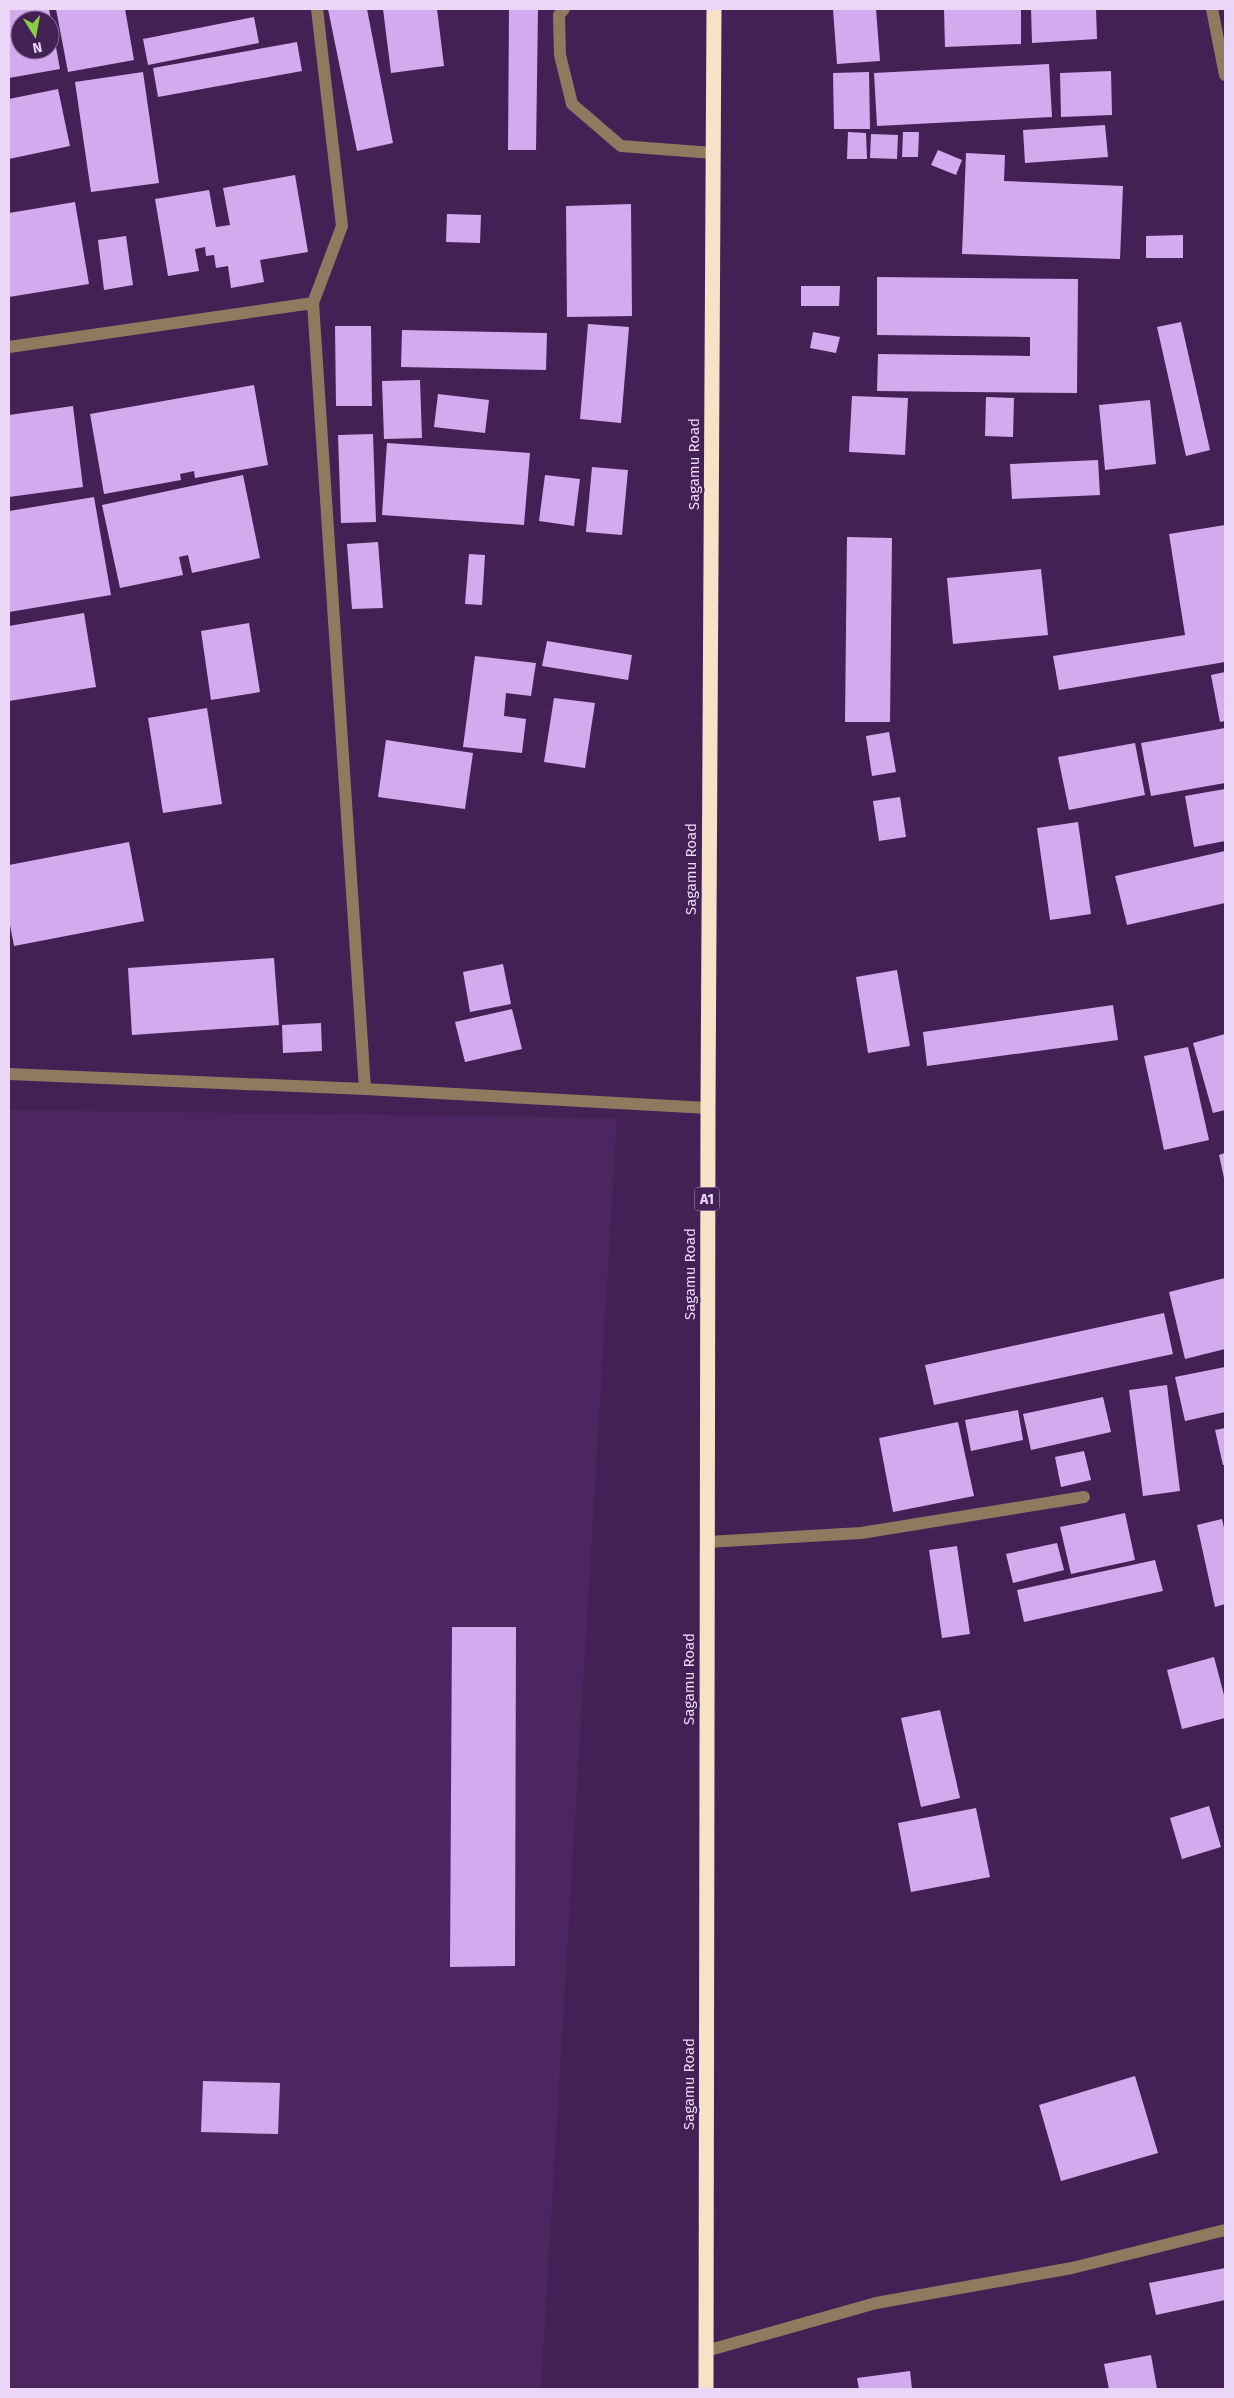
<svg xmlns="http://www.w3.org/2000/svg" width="1234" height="2398" font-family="'Fira Sans',sans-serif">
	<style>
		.built { fill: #4c2661 }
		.building { fill: #d4aaef; fill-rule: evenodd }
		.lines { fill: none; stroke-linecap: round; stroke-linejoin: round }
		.minor { stroke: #8f795f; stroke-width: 12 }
		.highway { stroke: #f7e1c7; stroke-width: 15 }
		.labels { text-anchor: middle; stroke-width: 5; stroke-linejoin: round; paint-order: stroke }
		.shield { fill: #432155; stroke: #b8a0c6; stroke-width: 1 }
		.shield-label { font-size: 14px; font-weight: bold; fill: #ead7f7 }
		.street-label { font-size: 15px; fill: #ead7f7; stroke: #432155 }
	</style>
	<rect width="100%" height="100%" fill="#432155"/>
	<path class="built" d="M9 1110 617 1118 541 2389H9Z"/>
	<path class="building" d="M9 9H49L60 69 9 78ZM20 20H50V50H20Z
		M56 9H125L134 60 68 72Z
		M328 9H367L393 143 357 151Z
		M383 9H437L444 66 391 73Z
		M509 9H538L536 150H508Z
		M833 9H876L880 61 837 64Z
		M944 9H1021V44L945 47Z
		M1031 9H1096L1097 39 1032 43Z
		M254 17 259 43 148 65 143 39Z
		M297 42 302 71 158 97 153 68Z
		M1049 64 1052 117 877 126 874 73Z
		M1111 71 1112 115 1061 117 1060 73Z
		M143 72 159 183 91 192 75 82Z
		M869 72 870 129H834L833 73Z
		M58 89 70 146 9 159V99Z
		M1105 125 1108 157 1025 163 1023 130Z
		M848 132 866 133 867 159H847Z
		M903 132H919L918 157H902Z
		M871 134 898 135 897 159 870 158Z
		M938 150 962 160 956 175 931 165Z
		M966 153 1005 155 1004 181 1123 186 1120 259 962 254Z
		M295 175 308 252 260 260 264 282 231 288 228 266 216 268 214 255 206 256 205 247 195 249 199 271 168 276 155 199 209 190 216 227 230 225 223 188Z
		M75 202 89 284 9 297V213Z
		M631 204 632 316 567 317 566 206Z
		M447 214 481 215 480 243 446 242Z
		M1183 235V258H1146V236Z
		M126 236 133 285 104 290 98 240Z
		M877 277 1078 279 1077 393 877 391 878 354 1030 356V337L877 335Z
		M801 286H840L839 306H801Z
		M1181 322 1210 450 1186 456 1157 327Z
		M588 324 629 327 621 423 580 419Z
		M335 326H371L372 406H336Z
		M402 330 547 333 546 370 401 367Z
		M813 332 840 337 836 353 810 348Z
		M420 380 422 438 384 439 382 381Z
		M254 385 268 465 195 478 194 471 180 474 181 480 104 494 90 414Z
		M438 394 489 400 485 433 434 427Z
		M852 396 908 398 905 455 849 452Z
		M986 397 1014 398 1013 437 985 436Z
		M1150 400 1156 464 1105 470 1099 405Z
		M73 406 83 487 9 497V415Z
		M373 434 376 522 341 523 338 435Z
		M387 443 530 453 524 525 382 515Z
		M1098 460 1100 495 1012 499 1010 464Z
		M592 467 628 470 622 535 586 532Z
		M243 475 260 558 192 573 188 555 179 557 183 575 120 588 102 505Z
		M545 475 580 479 574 526 539 521Z
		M94 497 111 595 9 612V511Z
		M1225 525V662L1059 690 1053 656 1185 635 1169 534Z
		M847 537 892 538 890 722H845Z
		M378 542 383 608 352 609 347 544Z
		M469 554 485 555 482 605 465 604Z
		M1041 569 1048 635 953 644 947 578Z
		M84 613 96 687 9 701V626Z
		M249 623 260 692 211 700 201 631Z
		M547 641 632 655 628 680 542 666Z
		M475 656 536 663 531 696 506 693 504 716 526 719 522 753 463 747Z
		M1225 672V721L1220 722 1211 675Z
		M554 698 595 703 585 768 544 762Z
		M207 708 222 804 163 813 148 718Z
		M1225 728V783L1151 796 1141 743Z
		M889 732 896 772 872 776 866 736Z
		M386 740 473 753 465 809 378 797Z
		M1135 743 1145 795 1069 810 1058 757Z
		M1225 789V841L1194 847 1185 796Z
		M900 797 906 837 879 841 873 801Z
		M1078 822 1091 914 1050 920 1037 828Z
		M129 842 144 921 14 946 9 920V865Z
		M1225 851V903L1127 925 1115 876Z
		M274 958 279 1025 132 1035 128 968Z
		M503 964 511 1004 470 1012 463 972Z
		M897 970 910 1046 868 1053 856 977Z
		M1113 1005 1118 1040 927 1066 923 1032Z
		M512 1009 522 1049 465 1062 455 1022Z
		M321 1023 322 1051 283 1053 282 1025Z
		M1225 1034V1110L1213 1113 1193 1043Z
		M1188 1047 1209 1140 1164 1150 1144 1056Z
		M1225 1153V1178H1224L1219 1155Z
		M1225 1278V1349L1185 1359 1169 1292Z
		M1164 1313 1173 1354 934 1405 925 1365Z
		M1225 1367V1412L1185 1421 1175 1377Z
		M1167 1385 1180 1491 1143 1496 1129 1390Z
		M1103 1397 1111 1432 1031 1450 1023 1414Z
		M1018 1410 1023 1440 971 1451 965 1420Z
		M958 1422 974 1496 893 1512 879 1438Z
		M1225 1428V1465H1223L1215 1430Z
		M1084 1451 1091 1480 1061 1487 1055 1457Z
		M1125 1513 1135 1560 1071 1574 1060 1527Z
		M1222 1519 1225 1532V1604L1215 1607 1197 1525Z
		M1057 1543 1064 1570 1013 1583 1006 1554Z
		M957 1546 970 1634 942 1638 929 1550Z
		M1155 1560 1163 1591 1024 1622 1017 1590Z
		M452 1627H516L515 1966 450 1967Z
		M1214 1657 1225 1699V1718L1182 1729 1167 1670Z
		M940 1710 960 1798 921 1807 901 1718Z
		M1209 1806 1221 1847 1182 1859 1170 1818Z
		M976 1808 990 1877 911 1892 898 1823Z
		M1135 2076 1158 2153 1061 2181 1039 2105Z
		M203 2081 280 2083 278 2134 201 2132Z
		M1225 2268V2300L1156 2315 1149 2283Z
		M1151 2355 1157 2389H1109L1104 2364Z
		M910 2371 912 2389H859L857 2378Z"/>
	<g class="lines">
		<path class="minor" d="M317 9 342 226 313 303 365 1089
			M564 9 559 15 560 55 572 104 621 146 713 153
			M1212 9 1225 75
			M9 347 313 303
			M9 1074 365 1089 708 1108
			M707 1542 861 1533 1084 1497
			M706 2351 876 2303 1072 2268 1225 2230"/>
		<path class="highway" d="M706 2389 708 1108 714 9"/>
	</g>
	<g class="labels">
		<rect class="shield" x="694.5" y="1187.5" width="25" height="23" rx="4"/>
		<g class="shield-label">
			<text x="707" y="1204">A1</text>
		</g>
		<g class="street-label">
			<text transform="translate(694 464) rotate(-90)" y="5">Sagamu Road</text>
			<text transform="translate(691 869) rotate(-90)" y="5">Sagamu Road</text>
			<text transform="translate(690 1274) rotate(-90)" y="5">Sagamu Road</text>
			<text transform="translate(689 1679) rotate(-90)" y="5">Sagamu Road</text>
			<text transform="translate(689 2084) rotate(-90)" y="5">Sagamu Road</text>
		</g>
	</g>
	<rect width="1234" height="2398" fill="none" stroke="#ead7f7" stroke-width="20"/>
	<g transform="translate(35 35) rotate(169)"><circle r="24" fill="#432155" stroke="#866a96"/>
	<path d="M0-4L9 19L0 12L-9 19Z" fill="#8bce46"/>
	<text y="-8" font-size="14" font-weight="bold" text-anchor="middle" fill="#ead7f7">N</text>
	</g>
</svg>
